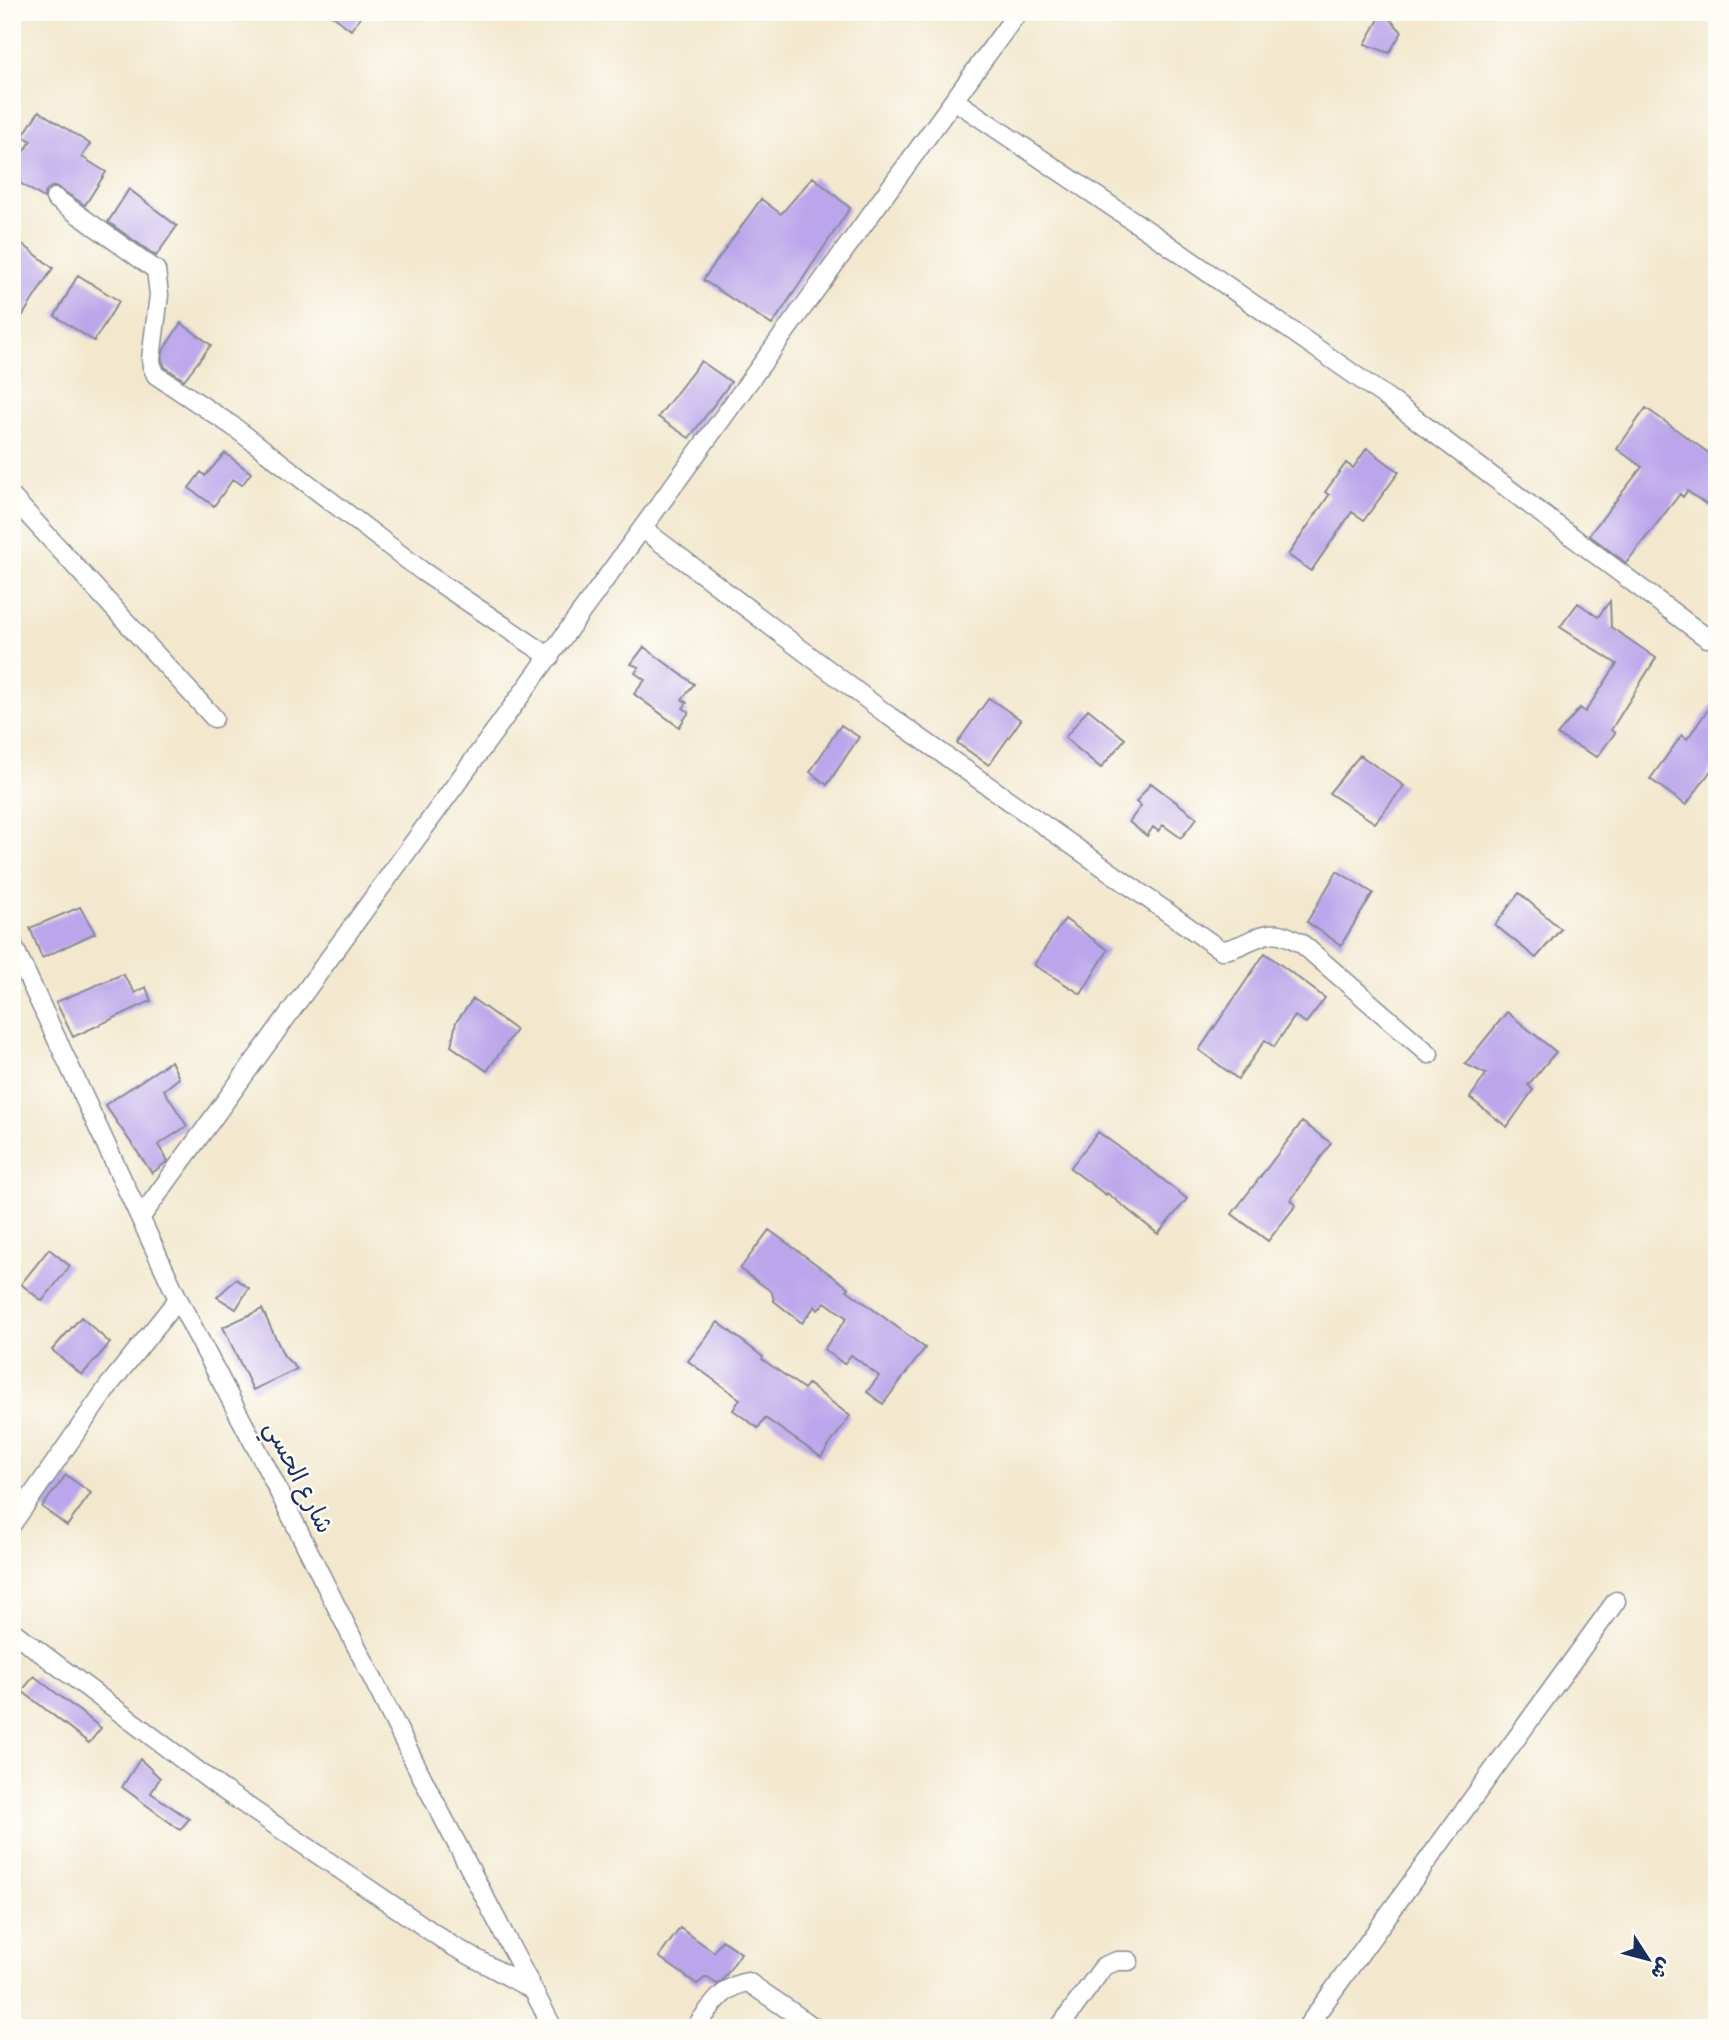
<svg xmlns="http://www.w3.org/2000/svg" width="1729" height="2040" font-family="Itim,'Playpen Sans Arabic',sans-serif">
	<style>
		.building { fill: #bba6eb }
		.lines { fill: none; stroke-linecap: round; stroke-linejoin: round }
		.minor-casing { stroke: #878c96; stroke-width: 21 }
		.minor { stroke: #fff; stroke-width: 18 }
		.labels { text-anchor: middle; stroke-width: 5; stroke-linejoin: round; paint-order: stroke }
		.street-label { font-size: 24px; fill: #1b2f5e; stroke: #fdfcf7 }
	</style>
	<rect width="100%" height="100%" fill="#fdfcf7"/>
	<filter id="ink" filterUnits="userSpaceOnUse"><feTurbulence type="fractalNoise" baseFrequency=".0143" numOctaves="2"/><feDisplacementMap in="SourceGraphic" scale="14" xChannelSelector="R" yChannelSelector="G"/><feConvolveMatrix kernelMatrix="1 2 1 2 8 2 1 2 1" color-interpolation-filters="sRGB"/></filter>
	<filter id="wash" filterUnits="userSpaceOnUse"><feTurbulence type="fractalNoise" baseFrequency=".00686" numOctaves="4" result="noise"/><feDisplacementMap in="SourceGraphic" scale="28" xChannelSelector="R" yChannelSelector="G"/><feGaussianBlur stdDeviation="1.57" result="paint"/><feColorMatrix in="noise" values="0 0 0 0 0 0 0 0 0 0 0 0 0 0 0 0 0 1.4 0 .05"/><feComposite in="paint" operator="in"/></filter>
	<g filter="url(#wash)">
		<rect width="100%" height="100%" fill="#f3e8ce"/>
		<g id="blocks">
			<path class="building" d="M328 12H364L351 30Z
				M1383 12 1402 32 1389 53 1365 44Z
				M39 111 90 144 82 157 106 172 85 205 57 187H51L46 191 44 198 12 178V169L31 141 23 136Z
				M813 177 850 208 772 325 703 280 761 199 781 214Z
				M129 189 177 226 156 256 108 222Z
				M12 236 53 268 12 332Z
				M78 275 119 301 94 341 55 316Z
				M181 323 211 345 184 380 165 367 162 359 164 349Z
				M701 361 731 382 689 438 658 417Z
				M1646 408 1717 459V512L1687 491 1683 497 1680 494 1626 563 1589 535 1642 467 1617 449Z
				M1367 448 1399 472 1364 520 1352 512 1311 571 1288 555 1329 495 1325 492 1346 463 1353 468Z
				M225 453 251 473 242 485 233 479 214 506 189 488 201 472 205 476Z
				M1610 601 1611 627 1656 658 1611 730 1615 733 1597 757 1557 735 1580 708 1585 712 1617 664 1560 627 1578 603 1598 617Z
				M644 647 694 684 682 699 687 703 683 708 689 712 679 727 634 694 645 680 635 673 639 667 631 664Z
				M1717 697V762L1686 805 1650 779 1682 735 1687 739Z
				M989 698 1021 720 989 765 957 743Z
				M1088 709 1125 739 1101 768 1065 738Z
				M841 725 859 737 827 785 810 772Z
				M1360 755 1404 786 1375 823 1329 793Z
				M1151 783 1197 818 1181 838 1163 825 1158 831 1153 827 1147 836 1129 822 1141 806 1136 802Z
				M1337 871 1373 893 1341 945 1307 922Z
				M1519 893 1561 929 1536 958 1495 925Z
				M80 907 95 933 42 958 30 928Z
				M1065 919 1108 950 1081 994 1034 965Z
				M1265 953 1325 998 1306 1023 1295 1016 1274 1047 1265 1040 1238 1079 1199 1050Z
				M123 974 135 993 146 987 151 1001 73 1037 56 1002Z
				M473 999 516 1030 487 1071 451 1046 456 1022Z
				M1507 1012 1556 1052 1528 1085 1533 1090 1507 1127 1470 1098 1486 1074 1465 1064Z
				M171 1061 179 1078 164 1090 187 1126 158 1145 168 1161 152 1173 105 1105Z
				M1302 1122 1331 1143 1291 1200 1296 1205 1268 1241 1232 1214Z
				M1098 1132 1151 1170 1187 1199 1158 1234 1107 1193 1106 1195 1070 1168Z
				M769 1230 849 1288 847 1290 925 1348 883 1404 867 1392 879 1376 851 1355 844 1364 824 1349 847 1318 825 1302 818 1310 815 1306 802 1323 774 1301 772 1292 740 1269Z
				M49 1249 70 1266 42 1301 21 1284Z
				M236 1279 249 1288 236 1309 217 1297Z
				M262 1309 284 1356 297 1369 253 1390 223 1327Z
				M81 1317 110 1343 82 1375 52 1350Z
				M718 1322 763 1357 762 1359 804 1389 808 1384 850 1416 821 1457 765 1418 758 1428 733 1410 740 1399 688 1361Z
				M66 1475 91 1493 67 1526 42 1507Z
				M34 1676 101 1728 89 1743 22 1691Z
				M140 1759 160 1778 151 1793 189 1819 180 1830 122 1787Z
				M680 1928 714 1952 722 1940 741 1953 722 1981 717 1984 706 1977 697 1984 659 1957Z"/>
		</g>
	</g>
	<g filter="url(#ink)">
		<use href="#blocks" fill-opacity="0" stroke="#878c96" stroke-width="2"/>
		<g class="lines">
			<g class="minor-casing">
				<path id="minor" d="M954 100 1160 239 1389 399 1707 638
					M55 198 156 270 159 295 151 359 152 366 156 375 234 427 422 571 550 657
					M12 497 214 718
					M643 529 889 716 1221 950C1241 950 1260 930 1280 934 1286 935 1294 940 1301 943L1429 1054
					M12 943 178 1299 270 1474 426 1785 553 2028
					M141 1217 1018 12
					M12 1524 110 1384 178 1299
					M12 1631 219 1787 451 1945 533 1990
					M695 2028C710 2009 723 1985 748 1982L815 2028
					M1059 2028 1104 1966 1117 1961H1129
					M1306 2028 1616 1601"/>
			</g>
			<use href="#minor" class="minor"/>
		</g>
	</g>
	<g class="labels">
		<g class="street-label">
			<text transform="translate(299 1477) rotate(63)" y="8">شارع الحسي</text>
		</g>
	</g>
	<rect width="1729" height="2040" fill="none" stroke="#fdfcf7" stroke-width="42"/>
	<g transform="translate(1648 1959) rotate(126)" stroke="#fdfcf7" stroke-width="5" paint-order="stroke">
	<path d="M0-5L12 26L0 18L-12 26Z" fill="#1b2f5e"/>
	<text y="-10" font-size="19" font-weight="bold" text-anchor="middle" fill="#1b2f5e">ش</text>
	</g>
</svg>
